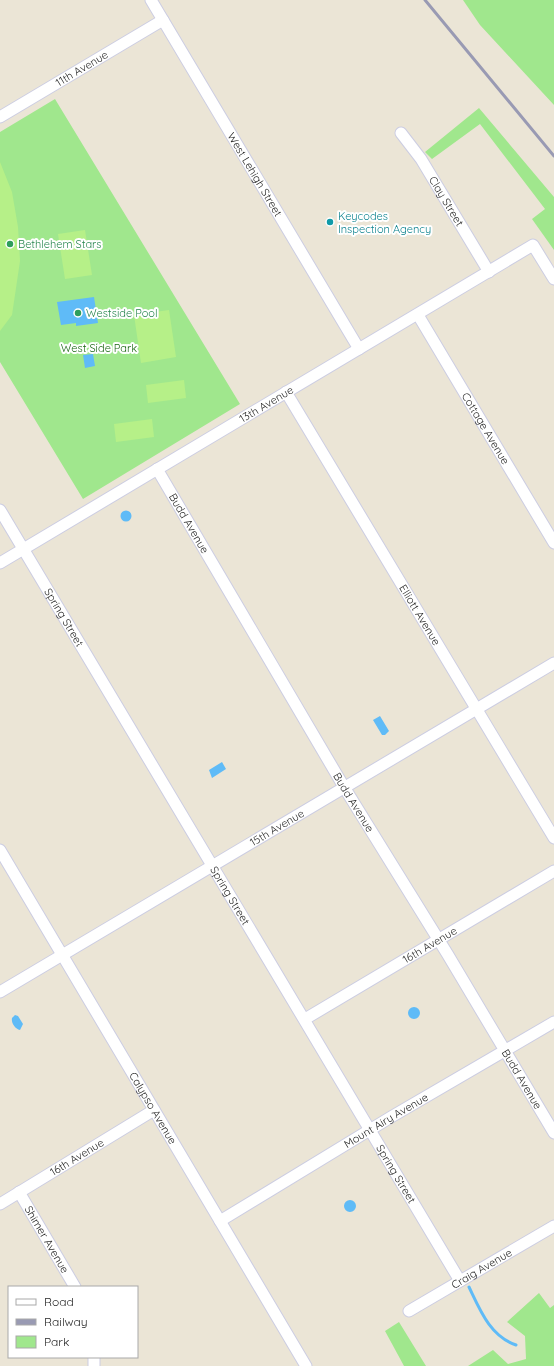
<svg xmlns="http://www.w3.org/2000/svg" width="554" height="1366" font-family="Quicksand,sans-serif">
	<style>
		.green { fill: #a0e78d }
		.pitch { fill: #b6f088 }
		.water { fill: #5fbbf7 }
		.lines { fill: none; stroke-linecap: round; stroke-linejoin: round }
		.stream { stroke: #5fbbf7; stroke-width: 3 }
		.minor-casing { stroke: #cccde2; stroke-width: 13 }
		.minor { stroke: #fff; stroke-width: 11 }
		.rail { stroke: #999ab3; stroke-width: 3 }
		.culture-dot { fill: #0f9aa8; stroke: #fff; stroke-width: 1.5 }
		.leisure-dot { fill: #2e9e5b; stroke: #fff; stroke-width: 1.5 }
		.labels { text-anchor: middle; stroke-width: 4; stroke-linejoin: round; paint-order: stroke }
		.street-label { font-size: 11px; fill: #272727; stroke: #fff }
		.culture-label { font-size: 11px; fill: #0d838f; stroke: #fff; text-anchor: start }
		.leisure-label { font-size: 11px; fill: #27864d; stroke: #fff; text-anchor: start }
		.park-label { font-size: 11px; fill: #1a6713; stroke: #fff }
	</style>
	<rect width="100%" height="100%" fill="#ebe5d6"/>
	<path class="green" d="M463 0H554V105L480 25Z
		M55 99 240 404 83 499 0 362V132Z
		M479 108 554 197V250L532 219 545 209 480 124 432 159 425 152Z
		M539 1293 550 1308 554 1305V1366H468L493 1350 508 1364 526 1359 525 1336 507 1322Z
		M399 1322 426 1366H404L385 1331Z"/>
	<path class="pitch" d="M0 162 12 192 18 227 20 261 12 315 0 331Z
		M85 230 92 275 65 279 58 234Z
		M169 310 176 357 141 363 134 315Z
		M184 380 186 398 148 403 146 385Z
		M152 419 154 437 116 442 114 424Z"/>
	<path class="water" d="M94 297 98 323 76 326V323L61 325 57 302Z
		M93 354 95 366 85 368 83 355Z
		M120.5 516a5.5 5.5 0 1 1 11 0a5.5 5.5 0 1 1-11 0Z
		M380 716 389 731 385 735H382L373 720Z
		M222 762 226 769 212 778 209 770Z
		M408 1013a6 6 0 1 1 12 0a6 6 0 1 1-12 0Z
		M15 1015 18 1016 23 1024 20 1030C15 1029 11 1023 12 1018Z
		M344 1206a6 6 0 1 1 12 0a6 6 0 1 1-12 0Z"/>
	<g class="lines">
		<path class="stream" d="M469 1287C480 1310 490 1336 516 1345"/>
		<g class="minor-casing">
			<g id="minor">
				<path id="s1" d="M151 0 359 349"/>
				<path id="s2" d="M0 117 163 20"/>
				<path id="s3" d="M401 133 421 159 489 272"/>
				<path id="s4" d="M418 315 554 543"/>
				<path id="s5" d="M286 392 554 838"/>
				<path id="s6" d="M157 469 344 787 448 955 554 1133"/>
				<path id="s7" d="M0 510 460 1281"/>
				<path id="s8" d="M0 563 533 245 554 279"/>
				<path id="s9" d="M0 850 306 1366"/>
				<path id="s10" d="M0 992 554 663"/>
				<path id="s11" d="M305 1019 554 871"/>
				<path id="s12" d="M19 1192 75 1287"/>
				<path id="s13" d="M0 1204 154 1110"/>
				<path id="s14" d="M220 1221 391 1117 554 1022"/>
				<path id="s15" d="M409 1311 554 1226"/>
				<path d="M94 1357V1366"/>
			</g>
		</g>
		<use href="#minor" class="minor"/>
		<path class="rail" d="M425 0 554 156"/>
	</g>
	<circle class="culture-dot" cx="330" cy="222" r="4"/>
	<g class="leisure-dot">
		<circle cx="10" cy="244" r="4"/>
		<circle cx="78" cy="313" r="4"/>
	</g>
	<g class="labels">
		<g class="street-label">
			<text dy="4" stroke="none"><textPath href="#s2" startOffset="95">11th Avenue</textPath></text>
			<text dy="4" stroke="none"><textPath href="#s1" startOffset="203">West Lehigh Street</textPath></text>
			<text dy="4" stroke="none"><textPath href="#s3" startOffset="82">Clay Street</textPath></text>
			<text dy="4" stroke="none"><textPath href="#s8" startOffset="310">13th Avenue</textPath></text>
			<text dy="4" stroke="none"><textPath href="#s4" startOffset="132">Cottage Avenue</textPath></text>
			<text dy="4" stroke="none"><textPath href="#s6" startOffset="63">Budd Avenue</textPath></text>
			<text dy="4" stroke="none"><textPath href="#s5" startOffset="260">Elliott Avenue</textPath></text>
			<text dy="4" stroke="none"><textPath href="#s7" startOffset="125">Spring Street</textPath></text>
			<text dy="4" stroke="none"><textPath href="#s6" startOffset="387">Budd Avenue</textPath></text>
			<text dy="4" stroke="none"><textPath href="#s10" startOffset="322">15th Avenue</textPath></text>
			<text dy="4" stroke="none"><textPath href="#s7" startOffset="449">Spring Street</textPath></text>
			<text dy="4" stroke="none"><textPath href="#s11" startOffset="145">16th Avenue</textPath></text>
			<text dy="4" stroke="none"><textPath href="#s6" startOffset="711">Budd Avenue</textPath></text>
			<text dy="4" stroke="none"><textPath href="#s9" startOffset="300">Calypso Avenue</textPath></text>
			<text dy="4" stroke="none"><textPath href="#s14" startOffset="194">Mount Airy Avenue</textPath></text>
			<text dy="4" stroke="none"><textPath href="#s13" startOffset="90">16th Avenue</textPath></text>
			<text dy="4" stroke="none"><textPath href="#s7" startOffset="773">Spring Street</textPath></text>
			<text dy="4" stroke="none"><textPath href="#s12" startOffset="55">Shimer Avenue</textPath></text>
			<text dy="4" stroke="none"><textPath href="#s15" startOffset="84">Craig Avenue</textPath></text>
		</g>
		<g class="culture-label">
			<text x="338" y="220">Keycodes<tspan x="338" dy="13">Inspection Agency</tspan></text>
		</g>
		<g class="leisure-label">
			<text x="18" y="248">Bethlehem Stars</text>
			<text x="86" y="317">Westside Pool</text>
		</g>
		<g class="park-label">
			<text x="99" y="352">West Side Park</text>
		</g>
	</g>
	<rect x="8" y="1286" width="130" height="72" fill="#ffffff" stroke="#a9a9a9"/>
	<rect x="16" y="1299" width="20" height="6" fill="#ffffff" stroke="#a9a9a9"/>
	<text x="44" y="1306" font-size="12" fill="#272727">Road</text>
	<rect x="16" y="1319" width="20" height="6" fill="#999ab3" stroke="#a9a9a9"/>
	<text x="44" y="1326" font-size="12" fill="#272727">Railway</text>
	<rect x="16" y="1336" width="20" height="12" fill="#a0e78d" stroke="#a9a9a9"/>
	<text x="44" y="1346" font-size="12" fill="#272727">Park</text>
</svg>
